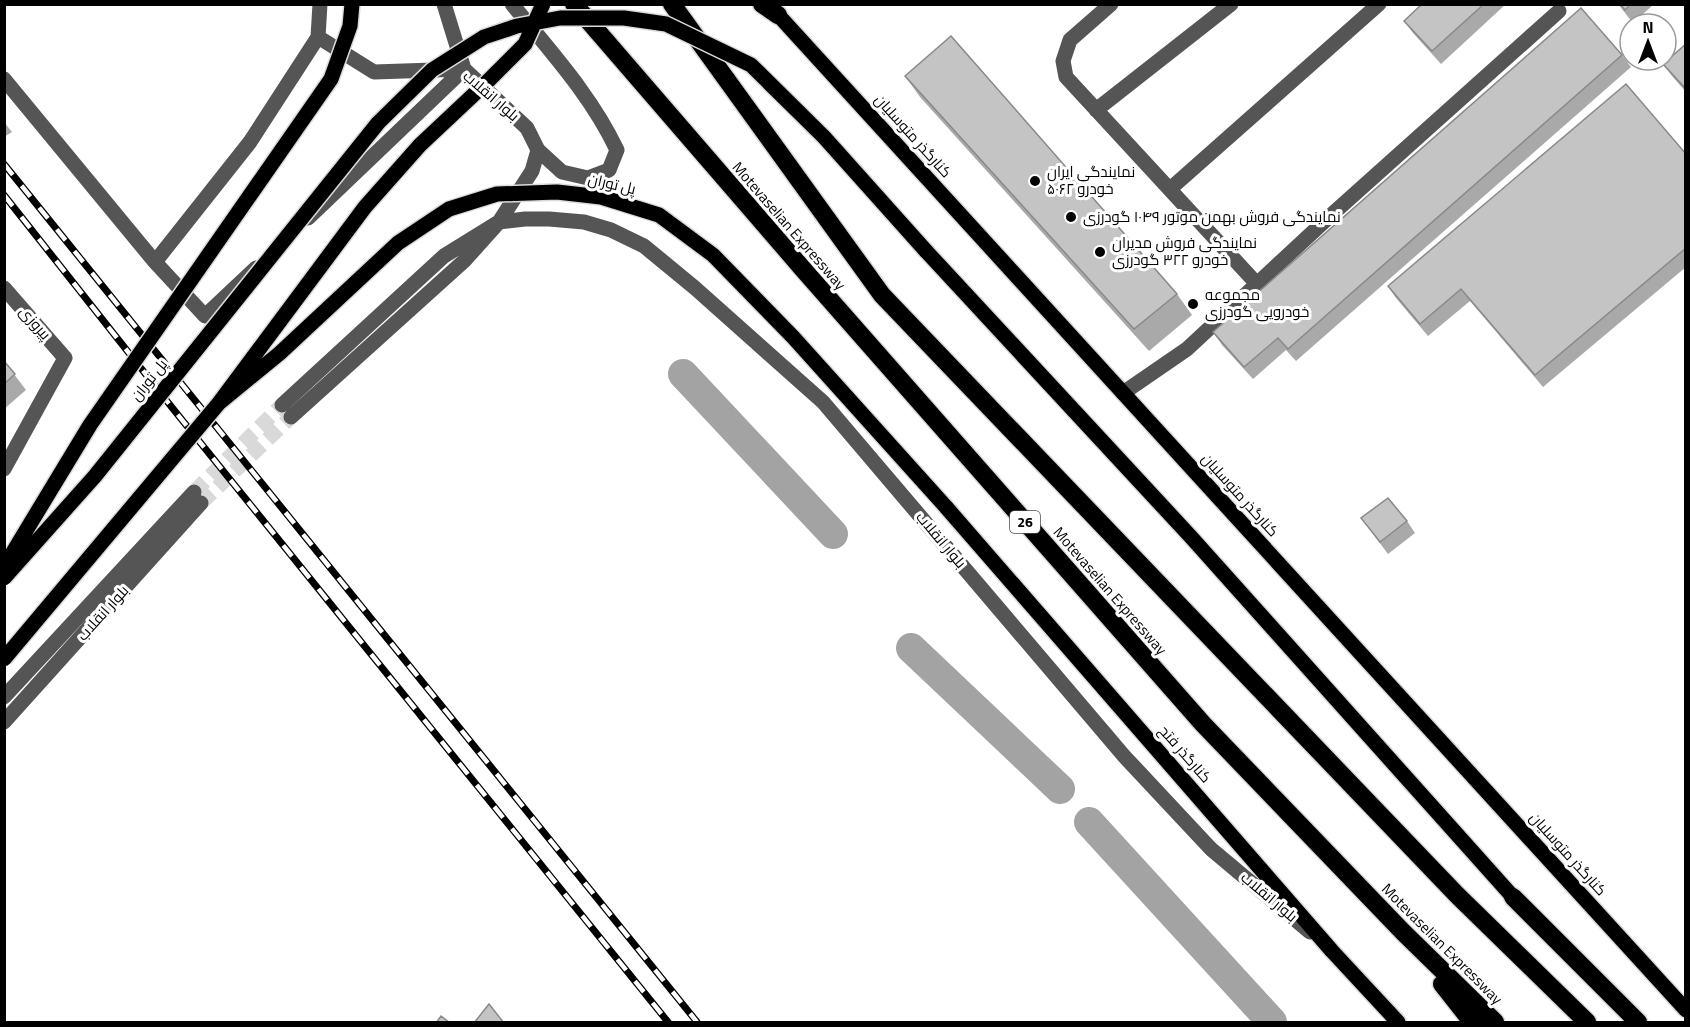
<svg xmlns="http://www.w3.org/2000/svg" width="1690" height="1027" font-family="'Titillium Web',Cairo,sans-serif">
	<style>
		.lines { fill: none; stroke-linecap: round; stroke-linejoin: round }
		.canal { stroke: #a3a3a3; stroke-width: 30 }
		.minor-tunnel { stroke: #d9d9d9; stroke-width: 15; stroke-dasharray: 15 8; stroke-linecap: butt }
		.major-casing { stroke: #dbdbdb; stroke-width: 18 }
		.highway-casing { stroke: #dbdbdb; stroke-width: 21 }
		.minor { stroke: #555; stroke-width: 15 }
		.major { stroke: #000; stroke-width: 15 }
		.highway { stroke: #000; stroke-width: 18 }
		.rail-casing { stroke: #000; stroke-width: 7 }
		.rail { stroke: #fff; stroke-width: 4.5; stroke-dasharray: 14; stroke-linecap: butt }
		.major-bridge-casing { stroke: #dbdbdb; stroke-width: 18; stroke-linecap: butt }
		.major-bridge { stroke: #000; stroke-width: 15 }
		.wall { fill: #a9a9a9 }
		.building { fill: #c4c4c4; stroke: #898989; stroke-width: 1.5 }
		.poi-dot { fill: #000; stroke: #fff; stroke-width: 2 }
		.labels { text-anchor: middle; stroke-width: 6; stroke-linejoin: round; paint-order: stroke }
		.shield { fill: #fff; stroke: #4c4c4c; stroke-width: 1.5 }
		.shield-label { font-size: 14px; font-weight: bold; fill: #000 }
		.street-label { font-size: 15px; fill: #000; stroke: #fff }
		.poi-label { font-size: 15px; fill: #000; stroke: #fff; text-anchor: start }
	</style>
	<rect width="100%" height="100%" fill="#fff"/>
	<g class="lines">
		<path class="canal" d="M683 374 833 534
			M911 648 1060 789
			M1089 822 1272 1022"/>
		<path class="minor-tunnel" d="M194 492 282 405
			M201 503 291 417"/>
		<g class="major-casing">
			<path id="major" d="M770 6 1686 1010
				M926 251 1191 537 1513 897
				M946 507 1332 951 1398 1022"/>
		</g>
		<g class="highway-casing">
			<path id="highway" d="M574 4 802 268 1203 724 1403 932 1495 1022
				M672 4 882 295 1457 895 1587 1022
				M762 4 778 15
				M1513 897 1638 1022
				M1442 984 1472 1022"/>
		</g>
		<path class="minor" d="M512 4C550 51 591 95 617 150L609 170 588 178 562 172 538 150
			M1111 4 1070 40 1063 61 1066 77 1257 284
			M4 79 155 262 250 142 318 37
			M1096 110 1231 4
			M1170 189 1379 4
			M308 218 464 69 444 4
			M155 262 205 316 256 268
			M4 288 65 358 4 469
			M1123 393 1187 349 1329 217 1559 11
			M282 405 444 256 499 222 532 171 538 150 527 128 464 69 374 72 318 37 320 4
			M291 417 464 261 499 222 525 219H549L584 222 611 230 644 246 695 288 823 402 1124 756 1211 849 1310 932
			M4 697 194 492
			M4 722 201 503"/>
		<use href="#major" class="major"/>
		<use href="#highway" class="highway"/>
		<g class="rail-casing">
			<path id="rail" d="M4 164 697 1022
				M4 195 174 410 668 1022"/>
		</g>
		<use href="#rail" class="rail"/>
		<g class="major-bridge-casing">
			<path id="major-bridge" d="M219 403 280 353 398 243 449 209 497 194 557 192 601 197 659 215 713 255 793 337 946 507
				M4 567 90 425 331 79 350 26 352 4
				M4 578 95 476 378 123 432 70 484 37 517 26 560 18H624L666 24 751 65 824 137 926 251
				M4 659 219 403 365 207 420 145 486 83 525 44 543 4"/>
		</g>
		<use href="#major-bridge" class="major-bridge"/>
	</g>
	<path class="wall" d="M1422 4H1506L1441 64 1413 33 1404 21Z
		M1618 4H1654L1633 23Z
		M1686 44V92L1672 76 1663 64Z
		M1622 55 1631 67 1296 361 1286 350 1253 379 1222 345 1213 332Z
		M905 76 1177 294 1192 315 1149 351 920 97Z
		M4 122 12 132 4 137Z
		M1686 154V267L1543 387 1470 301 1428 336 1396 298 1388 286Z
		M4 361 26 390 4 409Z
		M1361 518 1407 521 1415 533 1388 554Z"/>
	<path class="building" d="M1422 4H1484L1432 51 1404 21Z
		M1620 4H1631L1625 10Z
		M1581 8 1622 55 1288 349 1278 338 1244 367 1213 332Z
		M951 36 1177 294 1134 329 905 76Z
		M1686 44V89L1663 64Z
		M1626 84 1686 154V248L1535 375 1461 289 1420 324 1388 286Z
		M4 361 15 374 4 384Z
		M1388 498 1407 521 1380 542 1361 518Z
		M489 1004 504 1023H474Z
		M441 1016 450 1023H436Z"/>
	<g class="poi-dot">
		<circle cx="1035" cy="181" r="6"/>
		<circle cx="1071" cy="217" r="6"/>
		<circle cx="1100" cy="252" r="6"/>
		<circle cx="1193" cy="304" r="6"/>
	</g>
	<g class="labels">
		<rect class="shield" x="1010" y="511" width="30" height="22" rx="4.5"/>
		<g class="shield-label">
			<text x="1025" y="527">26</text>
		</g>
		<g class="street-label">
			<text transform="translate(491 96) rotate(41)" y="5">بلوار انقلاب</text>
			<text transform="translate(913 136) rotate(48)" y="5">کنارگذر متوسلیان</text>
			<text transform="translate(612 184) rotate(13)" y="5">پل توران</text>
			<text transform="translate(789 226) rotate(49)" y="5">Motevaselian Expressway</text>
			<text transform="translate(35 323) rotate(49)" y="5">پیروزی</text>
			<text transform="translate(149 380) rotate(-51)" y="5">پل توران</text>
			<text transform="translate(1240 495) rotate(48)" y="5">کنارگذر متوسلیان</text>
			<text transform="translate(941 540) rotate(50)" y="5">بلوار انقلاب</text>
			<text transform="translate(1110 591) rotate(49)" y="5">Motevaselian Expressway</text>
			<text transform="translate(103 613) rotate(-48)" y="5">بلوار انقلاب</text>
			<text transform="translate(1185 754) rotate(49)" y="5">کنارگذر فتح</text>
			<text transform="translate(1568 854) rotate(48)" y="5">کنارگذر متوسلیان</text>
			<text transform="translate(1269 897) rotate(40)" y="5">بلوار انقلاب</text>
			<text transform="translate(1442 944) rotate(45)" y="5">Motevaselian Expressway</text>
		</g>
		<g class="poi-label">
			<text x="1047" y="177">نمایندگی ایران<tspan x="1047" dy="17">خودرو ۵۰۶۲</tspan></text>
			<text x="1083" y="222">نمایندگی فروش بهمن موتور ۱۰۴۹ گودرزی</text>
			<text x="1112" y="248">نمایندگی فروش مدیران<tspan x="1112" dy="17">خودرو ۳۲۲ گودرزی</tspan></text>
			<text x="1205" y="300">مجموعه<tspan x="1205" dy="17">خودرویی گودرزی</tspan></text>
		</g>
	</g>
	<rect width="1690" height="1027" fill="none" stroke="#000000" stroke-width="12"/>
	<g transform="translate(1648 42)"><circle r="28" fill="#ffffff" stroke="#999999" stroke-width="1.5"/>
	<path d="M0-4.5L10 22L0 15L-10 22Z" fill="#000000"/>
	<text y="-9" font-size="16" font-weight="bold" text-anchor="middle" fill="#000000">N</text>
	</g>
</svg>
